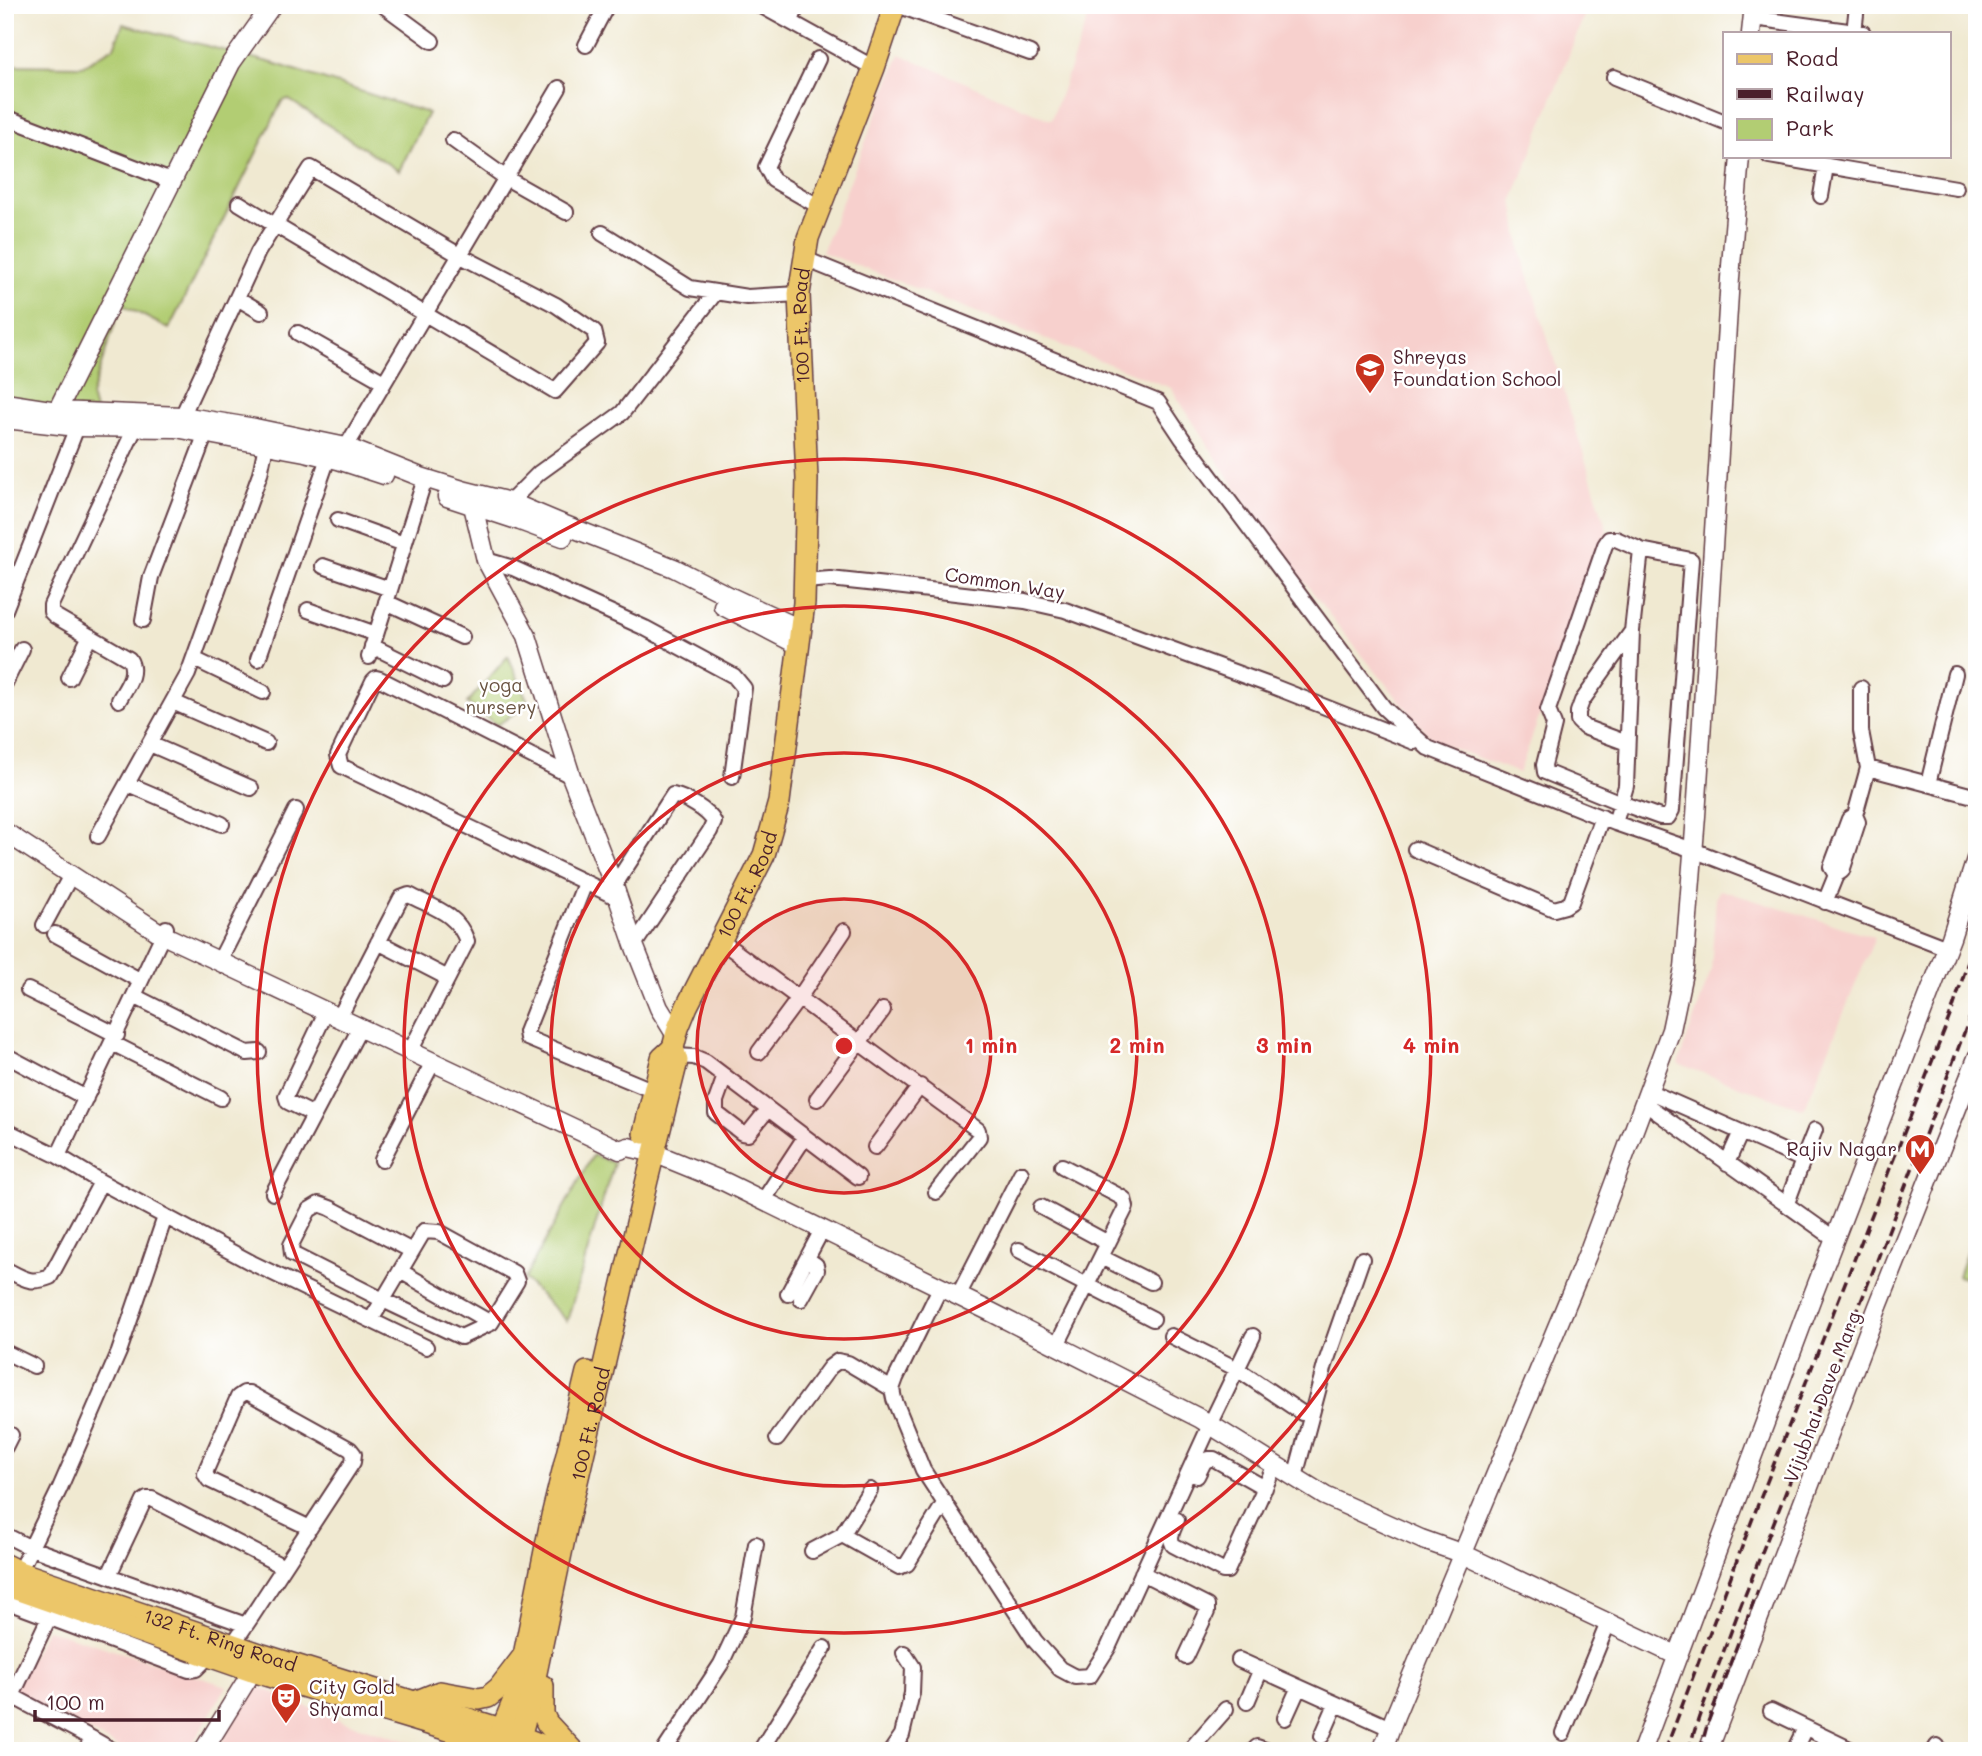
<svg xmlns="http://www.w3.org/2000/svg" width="1982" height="1756" font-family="Mali,sans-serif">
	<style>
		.built { fill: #f7d0cd }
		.green { fill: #b2cd73; stroke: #7e764f; stroke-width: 2 }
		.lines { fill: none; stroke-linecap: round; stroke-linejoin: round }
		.minor-casing { stroke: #633d44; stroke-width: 18 }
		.tertiary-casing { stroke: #633d44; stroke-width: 21 }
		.primary-casing { stroke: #633d44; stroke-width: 24 }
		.minor { stroke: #fff; stroke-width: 14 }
		.tertiary { stroke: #fff; stroke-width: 18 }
		.primary { stroke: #ecc669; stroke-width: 21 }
		.rail { stroke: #4a1f2b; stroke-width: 3.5; stroke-dasharray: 10 5; stroke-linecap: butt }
		.ring { fill: none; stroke: #d62828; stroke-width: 3.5 }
		.labels { text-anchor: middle; stroke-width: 5; stroke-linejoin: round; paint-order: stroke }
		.street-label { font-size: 19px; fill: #4a1f2b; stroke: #fff }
		.poi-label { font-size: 19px; fill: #4a1f2b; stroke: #fff; text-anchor: start }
		.park-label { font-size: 19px; fill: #695341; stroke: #fff }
		.centre { fill: #d62828; stroke: #fff; stroke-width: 3.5 }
		.ring-label { font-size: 21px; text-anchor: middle; font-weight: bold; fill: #d62828; stroke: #fff; stroke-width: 5; stroke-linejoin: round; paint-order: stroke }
	</style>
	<rect width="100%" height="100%" fill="#fff"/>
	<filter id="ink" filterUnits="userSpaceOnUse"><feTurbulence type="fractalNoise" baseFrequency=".0143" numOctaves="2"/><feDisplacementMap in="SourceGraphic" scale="14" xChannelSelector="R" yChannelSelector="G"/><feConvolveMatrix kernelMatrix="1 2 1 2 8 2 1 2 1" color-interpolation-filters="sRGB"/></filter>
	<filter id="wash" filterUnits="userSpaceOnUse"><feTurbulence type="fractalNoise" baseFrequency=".00686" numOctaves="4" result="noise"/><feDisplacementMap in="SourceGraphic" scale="28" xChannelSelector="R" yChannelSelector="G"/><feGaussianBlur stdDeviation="1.57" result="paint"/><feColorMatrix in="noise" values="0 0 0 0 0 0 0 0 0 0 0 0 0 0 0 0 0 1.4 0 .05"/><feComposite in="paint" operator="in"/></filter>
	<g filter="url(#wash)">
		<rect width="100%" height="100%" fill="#f0e9d1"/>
		<path class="built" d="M1093 5H1588L1513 200 1521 252 1607 530 1519 773 1433 741 1338 626 1248 507 1171 388 822 252 900 54 1051 120Z
			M1720 890 1875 937 1804 1109 1678 1064 1711 971 1716 897Z
			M47 1629 227 1686 188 1751H125L12 1690Z
			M255 1685 342 1721 440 1751H217Z"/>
		<path class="green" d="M123 24 276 64 428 113 399 171 288 99 282 101 169 329 121 304 91 396 95 411 5 415V65L82 66 114 47Z
			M508 656 529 704 497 725 467 703Z
			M593 1155 614 1163 567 1321 524 1279Z
			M1977 1221V1282L1958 1276Z"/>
	</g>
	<g filter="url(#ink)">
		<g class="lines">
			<g class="minor-casing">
				<path id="minor" d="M383 5 432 41
					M760 5 874 68
					M897 5 1030 53
					M1753 18 1863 33
					M791 22 797 5
					M1854 33 1857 5
					M586 45 607 5
					M818 59 766 167 773 180 820 207
					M1614 77 1725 122
					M5 117 171 181
					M453 140 506 178 566 212
					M1769 156 1956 188
					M1821 196 1826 166
					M602 233 690 288 747 297 799 294
					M805 259 1158 402 1182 438 1384 708 1428 748 1615 823 1693 850 1947 948
					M237 298 261 312
					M298 333 384 382
					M179 423 258 252 311 168 459 255 556 305 594 331 597 343 555 391 275 225 239 203
					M346 447 559 88
					M510 502 539 473 622 413 716 292
					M338 520 404 544
					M486 560 513 568 645 628 734 676 744 688 732 777
					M323 566 390 589
					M804 581 830 579 886 585 1025 601 1065 610 1272 686 1414 742
					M386 602 462 637
					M5 610 77 427
					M308 610 376 634
					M143 620 151 577 206 433
					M1632 631 1641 550 1691 560 1672 810 1668 817H1660L1621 803 1545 772 1544 765 1554 725 1548 710 1605 545 1609 539H1616L1641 550
					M372 646 443 681
					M369 657 422 488
					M194 659 263 692
					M258 659 328 458
					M69 678 90 636
					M5 683 22 649
					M119 700C126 687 138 673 129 659L55 616 51 612V605L136 426
					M173 702 266 743
					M150 744 251 788
					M1868 768 1977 797
					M571 776 380 679 376 678 373 681 338 755 341 766 618 898
					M128 784 222 824
					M1928 784 1955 674
					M1615 823 1626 786 1632 631 1582 701 1578 712V721L1584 727 1627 743
					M98 836 188 674 260 474 266 445
					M1415 849 1554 909 1565 906 1571 902 1602 817
					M1836 875 1831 867 1849 819 1855 815
					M585 883 526 1032 527 1038 654 1091
					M614 886 673 795C686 798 708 810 714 822L710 831 634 945
					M1825 902 1836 875 1842 871 1858 822 1855 815 1868 768 1861 731V688
					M44 925 71 875
					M166 928 58 1156 101 1182 252 1263 426 1347
					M55 934 141 981
					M721 941 978 1130 979 1137 936 1192
					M378 942 448 978
					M223 954 296 810
					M28 990 117 1035
					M134 996 247 1053 259 1052
					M339 1018 401 898 409 895C434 908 457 913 467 941L414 1044
					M112 1043 221 1098
					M759 1052 799 998 844 931
					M5 1055 86 1098
					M675 1056 694 1057 706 1062 858 1177
					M725 1076 716 1101V1113L742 1133 748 1134 768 1109
					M1648 1091 1741 1132
					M817 1099 883 1010
					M1644 1103 1835 1239
					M314 1115 288 1102 286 1096 326 1012
					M5 1130 58 1156
					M875 1147 920 1086
					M382 1160 433 1062
					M1803 1160 1815 1130
					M1727 1163 1741 1132 1803 1160 1787 1203
					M273 1193 360 1028
					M763 1201 805 1137
					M1041 1207 1108 1243
					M1019 1250 1153 1319
					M1101 1257 1151 1282
					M5 1269C23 1278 30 1285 50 1277L101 1182
					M400 1271 491 1323
					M940 1288 896 1378 892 1389 894 1399 923 1470 1035 1641 1060 1669 1075 1677 1090 1676 1108 1648 1210 1425 1253 1336
					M788 1294 822 1230
					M958 1296 1021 1173
					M801 1299 817 1270 816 1265 807 1259
					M371 1320 383 1300 461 1337 491 1323 517 1281 514 1273 439 1232 424 1231 383 1300 292 1254 291 1245 309 1210 319 1204 330 1208 412 1251
					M1171 1336 1237 1369 1302 1413
					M1057 1345 1126 1207 1124 1199 1119 1196 1062 1166
					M5 1352 34 1366
					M777 1439 830 1367 838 1361 848 1363 892 1389
					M5 1447 11 1435
					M1197 1476 1204 1462 1209 1459H1214L1265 1488
					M1295 1477 1325 1365 1362 1259
					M1177 1520C1174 1529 1168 1536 1173 1545L1223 1571H1227L1275 1465
					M5 1535 31 1548 246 1625
					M842 1535 870 1490
					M812 1551 842 1535 899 1567 907 1564 945 1502
					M19 1572 59 1490 119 1352 165 1217
					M1142 1573 1207 1606V1612L1186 1657
					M109 1575 144 1501 147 1499H152L284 1567
					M5 1601 189 1670 196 1669 210 1655
					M233 1644 252 1616 353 1462 354 1454 350 1449 249 1393H244L238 1397 207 1468 205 1474 209 1480 310 1528
					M1239 1660 1390 1728
					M12 1696 93 1739 85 1751
					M1247 1702 1261 1669
					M5 1711 52 1611
					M1771 1711 1854 1751
					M1285 1718 1299 1687
					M1563 1733 1608 1623
					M1322 1736 1336 1704
					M93 1739 114 1751
					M664 1751 721 1664 743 1617 756 1544
					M760 1751 824 1648
					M891 1751 902 1735 912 1693 913 1667 904 1653
					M1189 1751 1226 1709
					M1253 1751 1257 1747 1268 1751
					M1794 1751 1805 1728
					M1934 1751 1937 1746"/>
			</g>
			<g class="tertiary-casing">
				<path id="tertiary" d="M1751 33 1754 5
					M5 403 57 411 182 416 255 428 346 447 421 477 466 491 510 502 560 523 674 568 733 598 800 629
					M5 419 77 427 176 428 305 452 338 460 384 475
					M53 419 231 63 272 5
					M447 497 520 521 563 537
					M473 506 486 560 527 636 571 776 614 886 634 945 659 1008 675 1034
					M723 606 798 645
					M5 832 163 935 620 1150 628 1147 654 1153 725 1182 991 1312 1201 1419 1325 1496 1421 1539 1463 1554 1678 1656
					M203 1751 258 1662
					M1382 1751 1395 1716 1590 1248 1671 1030 1684 968 1696 816 1730 278 1740 156
					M1642 1751 1811 1300 1951 938 1977 856
					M1708 1751 1877 1309 1977 1058"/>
			</g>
			<g class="primary-casing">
				<g id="primary">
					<path d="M644 1133 662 1058 673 1048"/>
					<path id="s1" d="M5 1565 19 1572 263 1655 501 1729 556 1751"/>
					<path d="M5 1584 16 1589 252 1671 475 1738 508 1750"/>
					<path d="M543 1686V1714L547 1723 573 1751"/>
					<path d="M415 1702 440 1692 479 1699 488 1697 499 1688 522 1658"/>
					<path d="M493 1751 516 1695 552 1516 587 1372"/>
					<path id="s2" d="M514 1751 520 1737 530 1701 568 1520 647 1180 677 1061 673 1048 678 1028 687 1006 764 855 779 802 804 603 807 479 799 294 808 238 874 68 895 5"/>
				</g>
			</g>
			<use href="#minor" class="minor"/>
			<use href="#tertiary" class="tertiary"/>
			<use href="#primary" class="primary"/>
			<path class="rail" d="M1665 1751 1757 1507 1953 1008 1977 934
				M1688 1751 1699 1717 1738 1613 1873 1271 1977 999
				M1700 1751 1708 1722 1758 1590"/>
		</g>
	</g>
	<circle cx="844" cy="1046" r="147" fill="#d62828" fill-opacity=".12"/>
	<g class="ring">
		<circle cx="844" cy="1046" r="147"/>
		<circle cx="844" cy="1046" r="293"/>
		<circle cx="844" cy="1046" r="440"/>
		<circle cx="844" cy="1046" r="587"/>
	</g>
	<defs>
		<g id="school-pin" transform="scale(1.575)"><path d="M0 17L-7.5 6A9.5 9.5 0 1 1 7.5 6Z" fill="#c8321e" stroke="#fff"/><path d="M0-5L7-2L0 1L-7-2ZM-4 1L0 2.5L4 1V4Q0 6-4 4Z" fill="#fff"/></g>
		<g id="metro-pin" transform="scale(1.575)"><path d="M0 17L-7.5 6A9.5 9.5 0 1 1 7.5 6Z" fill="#c8321e" stroke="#fff"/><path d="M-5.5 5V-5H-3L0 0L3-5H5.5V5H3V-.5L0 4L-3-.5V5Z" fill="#fff"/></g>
		<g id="theatre-pin" transform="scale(1.575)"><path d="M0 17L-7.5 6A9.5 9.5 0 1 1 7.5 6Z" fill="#c8321e" stroke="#fff"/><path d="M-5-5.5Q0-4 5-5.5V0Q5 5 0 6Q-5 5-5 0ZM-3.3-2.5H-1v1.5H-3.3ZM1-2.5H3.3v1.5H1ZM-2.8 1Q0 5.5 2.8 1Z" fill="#fff"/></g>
	</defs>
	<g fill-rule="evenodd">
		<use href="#school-pin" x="1370" y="368"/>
		<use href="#metro-pin" x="1920" y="1149"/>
		<use href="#theatre-pin" x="286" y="1698"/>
	</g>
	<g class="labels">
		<g class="street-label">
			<text dy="7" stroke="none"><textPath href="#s2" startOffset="1470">100 Ft. Road</textPath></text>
			<text transform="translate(1005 583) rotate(9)" y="7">Common Way</text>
			<text dy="7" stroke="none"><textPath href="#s2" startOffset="903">100 Ft. Road</textPath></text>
			<text transform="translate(1822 1397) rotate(-69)" y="7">Vijubhai Dave Marg</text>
			<text dy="7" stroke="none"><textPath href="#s2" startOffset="336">100 Ft. Road</textPath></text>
			<text dy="7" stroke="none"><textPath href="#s1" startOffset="228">132 Ft. Ring Road</textPath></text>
		</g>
		<g class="poi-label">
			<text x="1393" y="364">Shreyas<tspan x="1393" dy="22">Foundation School</tspan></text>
			<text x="1897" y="1156" text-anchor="end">Rajiv Nagar</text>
			<text x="309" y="1694">City Gold<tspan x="309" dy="22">Shyamal</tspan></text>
		</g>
		<g class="park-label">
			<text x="501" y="692">yoga<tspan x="501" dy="22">nursery</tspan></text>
		</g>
	</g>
	<circle cx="844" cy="1046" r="10" class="centre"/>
	<g class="ring-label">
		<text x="991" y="1053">1 min</text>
		<text x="1137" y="1053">2 min</text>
		<text x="1284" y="1053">3 min</text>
		<text x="1431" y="1053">4 min</text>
	</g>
	<rect width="1982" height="1756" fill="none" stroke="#fff" stroke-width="28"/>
	<rect x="1723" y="32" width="228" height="126" fill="#ffffff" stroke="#b7a5aa" stroke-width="2"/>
	<rect x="1737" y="54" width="35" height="10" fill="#ecc669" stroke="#b7a5aa" stroke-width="2"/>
	<text x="1786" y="66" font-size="21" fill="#4a1f2b">Road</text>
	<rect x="1737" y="89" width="35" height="10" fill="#4a1f2b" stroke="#b7a5aa" stroke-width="2"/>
	<text x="1786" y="102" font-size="21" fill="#4a1f2b">Railway</text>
	<rect x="1737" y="119" width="35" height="21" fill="#b2cd73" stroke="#b7a5aa" stroke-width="2"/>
	<text x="1786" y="136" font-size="21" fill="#4a1f2b">Park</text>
	<path d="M35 1710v10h184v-10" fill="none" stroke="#4a1f2b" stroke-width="3.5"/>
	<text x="46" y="1710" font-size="21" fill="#4a1f2b" stroke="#ffffff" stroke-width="5" paint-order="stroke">100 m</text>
</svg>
